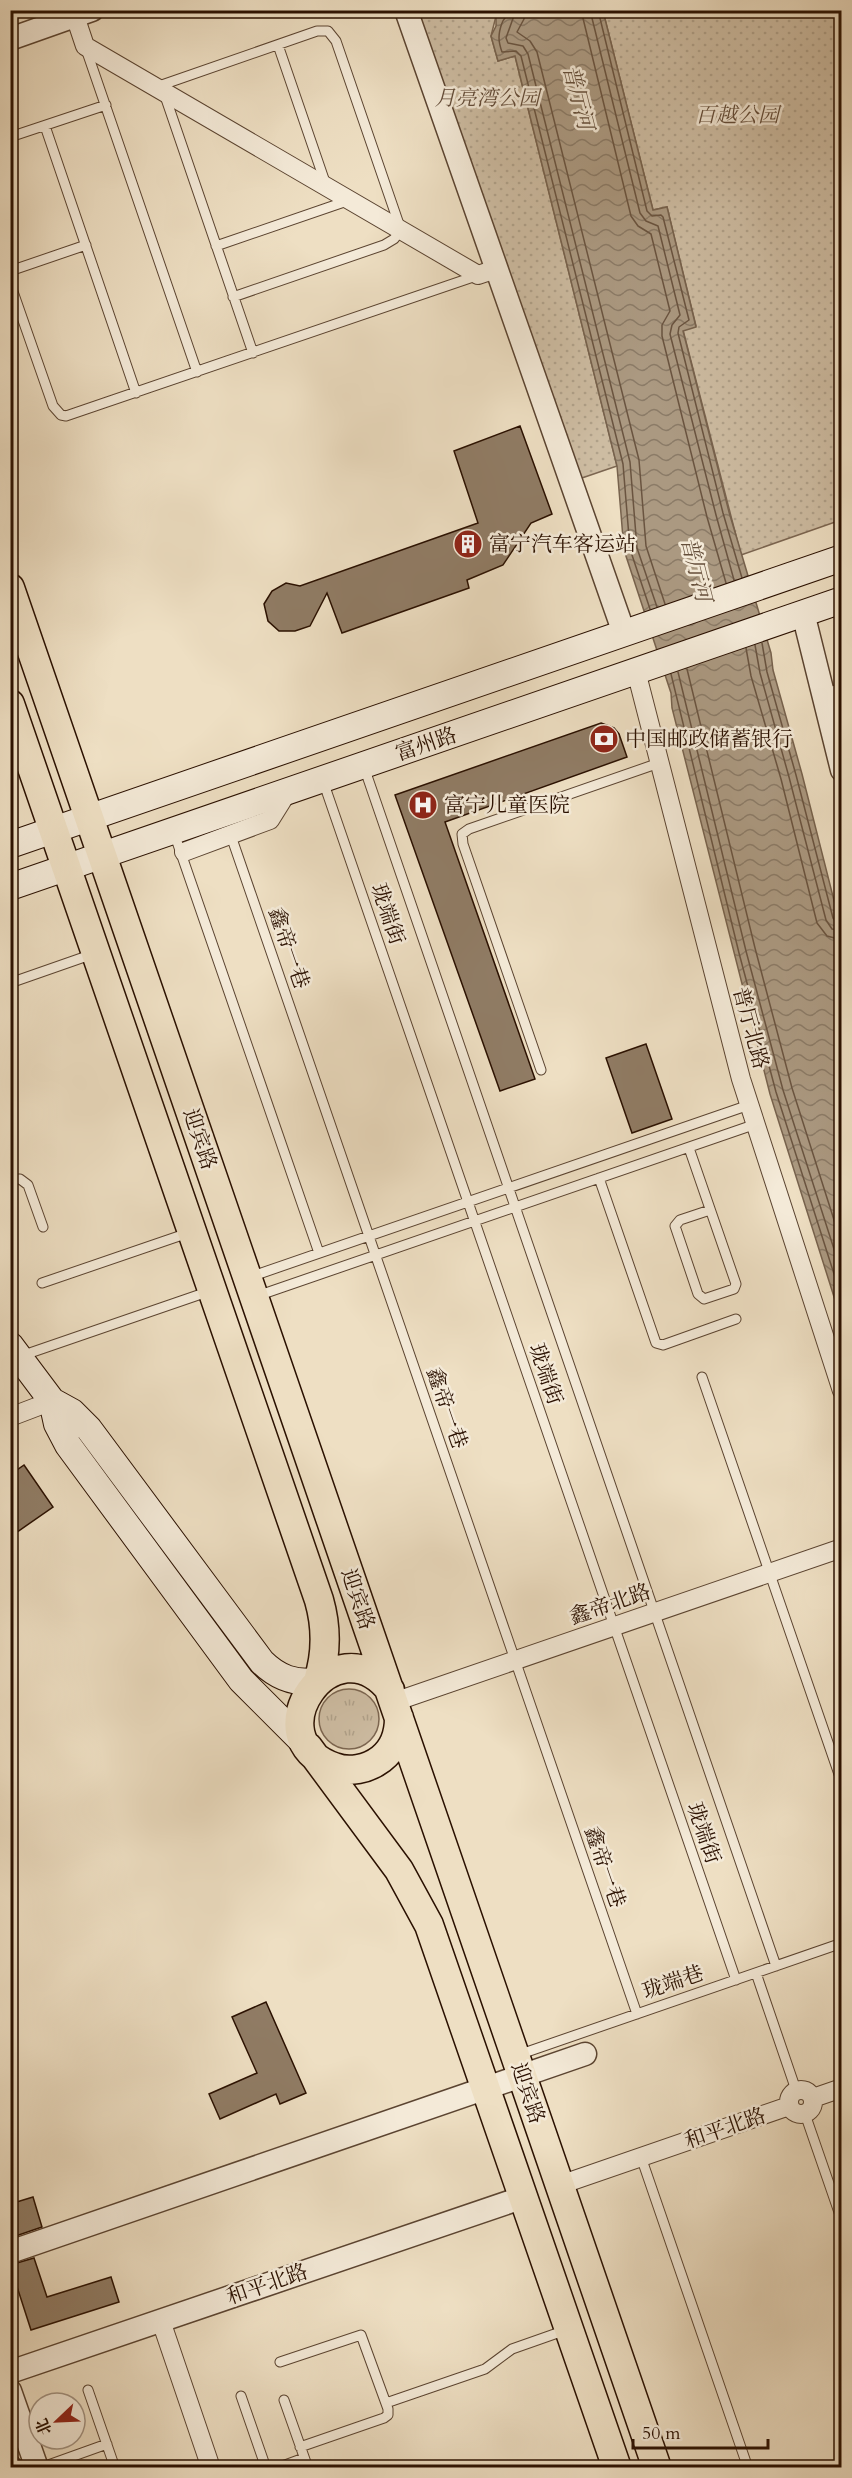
<svg xmlns="http://www.w3.org/2000/svg" width="852" height="2478" font-family="Cardo,'Noto Serif SC',serif">
	<style>
		.grass { fill: url(#grass-tufts); stroke: #7c6651; stroke-width: 1.5 }
		.park { fill: url(#park-dots); stroke: #7c6651; stroke-width: 1.5 }
		.water { fill: url(#water-waves); stroke: #77624d; stroke-width: 1.5 }
		.lines { fill: none; stroke-linecap: round; stroke-linejoin: round }
		.shore { stroke: #6a5440; stroke-width: 1.5 }
		.building { fill: #907c65; stroke: #2a1000; stroke-width: 1.5 }
		.service-casing { stroke: #5b4431; stroke-width: 11 }
		.minor-casing { stroke: #5b4431; stroke-width: 20 }
		.tertiary-casing { stroke: #5b4431; stroke-width: 25 }
		.secondary-casing { stroke: #2a1000; stroke-width: 28 }
		.primary-casing { stroke: #2a1000; stroke-width: 31 }
		.service { stroke: #f4ead8; stroke-width: 9 }
		.minor { stroke: #f4ead8; stroke-width: 18 }
		.tertiary { stroke: #f4ead8; stroke-width: 22 }
		.secondary { stroke: #f4ead8; stroke-width: 26 }
		.primary { stroke: #eedfc3; stroke-width: 28 }
		.labels { text-anchor: middle; stroke-width: 5; stroke-linejoin: round; paint-order: stroke }
		.park-label { font-size: 21px; font-style: italic; fill: #634c39; stroke: #f4ead8 }
		.poi-label { font-size: 21px; fill: #2a1000; stroke: #f4ead8; text-anchor: start }
		.street-label { font-size: 21px; fill: #2a1000; stroke: #f4ead8 }
		.water-label { font-size: 22px; font-style: italic; fill: #644e3a; stroke: #f4ead8 }
	</style>
	<defs>
		<pattern id="grass-tufts" width="24" height="20" patternUnits="userSpaceOnUse" patternTransform="scale(1.5)"><rect width="24" height="20" fill="#cdbca2"/><path d="M3 7l-1-3M5 7V3M7 7l1-3M15 17l-1-3M17 17v-4M19 17l1-3" fill="none" stroke="#b0a18a"/></pattern>
		<pattern id="park-dots" width="8" height="8" patternUnits="userSpaceOnUse" patternTransform="scale(1.5)"><rect width="8" height="8" fill="#cdbca2"/><path d="M2 2h.1M6 6h.1" fill="none" stroke="#b0a18a" stroke-width="1.8" stroke-linecap="round"/></pattern>
		<pattern id="water-waves" width="16" height="10" patternUnits="userSpaceOnUse" patternTransform="scale(1.5)"><rect width="16" height="10" fill="#ab9981"/><path d="M0 5q4-4 8 0t8 0" fill="none" stroke="#8b7b67"/></pattern>
	</defs>
	<rect width="100%" height="100%" fill="#eedfc3"/>
	<filter id="stains"><feTurbulence type="fractalNoise" baseFrequency=".00333" numOctaves="4"/><feColorMatrix values="0 0 0 0 .2 0 0 0 0 .09 0 0 0 0 .02 0 0 0 .5 -.17"/></filter>
	<radialGradient id="worn" r=".72"><stop offset=".6" stop-color="#630" stop-opacity="0"/><stop offset="1" stop-color="#630" stop-opacity=".3"/></radialGradient>
	<path class="grass" d="M319 1719a30 30 0 1 1 60 0a30 30 0 1 1-60 0Z"/>
	<path class="park" d="M417 11H503L504 13 496 16 491 36 498 61 515 56 617 466 579 479Z
		M603 11H841V520L741 555 683 330 696 326 667 207 653 210Z"/>
	<path class="water" d="M503 11H603L653 210 667 207 696 327 683 331 729 512 771 653 773 670 802 774 841 928V1319L770 1094 672 708 671 693 624 550 617 466 515 56 498 61 491 36 496 26V15L504 13Z"/>
	<g class="lines">
		<path class="shore" d="M509 10C508 17 504 17 502 23 498 34 498 41 502 52L516 51 521 56 623 464 630 549 650 609
			M516 10 506 38 508 43 523 46 528 54 630 462 637 548 657 607
			M525 10 524 19 517 32 530 41 537 52 639 460 646 546 665 604
			M581 10 631 216 638 226 651 234 670 311 662 325V336L707 517 726 583
			M590 10 640 213 646 221 658 226 680 315 672 325 670 334 716 515 734 580
			M598 10 647 211 652 216 661 215 663 217 689 320 679 327 678 333 723 513 742 578
			M762 643 767 672 796 775 833 918 836 922 842 923
			M755 645 760 673 789 777 826 920 832 929 842 931
			M746 648 751 676 781 779 817 923 827 936 842 940
			M687 669 755 948 792 1088 842 1245
			M678 672 746 951 783 1090 842 1274
			M671 674 739 953 776 1092 842 1299"/>
	</g>
	<path class="building" d="M520 426 552 514 531 523 503 565 467 580 469 588 342 633 327 593 310 626 295 631H279L268 621 264 604 272 591 286 583 300 586 478 523 454 451Z
		M601 723 614 728 619 734 627 757 445 822 535 1079 500 1091 395 795Z
		M646 1044 672 1119 632 1133 606 1058Z
		M24 1465 53 1507 10 1537V1475Z
		M266 2002 306 2093 280 2104 276 2094 220 2119 209 2094 257 2073 232 2017Z
		M33 2197 42 2227 10 2238V2204Z
		M34 2258 47 2297 111 2277 119 2302 31 2330 10 2265Z"/>
	<g class="lines">
		<g class="service-casing">
			<path id="service" d="M278 45 326 185
				M86 49 197 372
				M156 87 317 31H328L336 41 401 230 394 239 384 245 233 297
				M164 93 253 353
				M45 126 136 393
				M10 137 106 105
				M216 246 350 200
				M10 271 86 245
				M10 283 53 406 61 415 66 416 476 276
				M823 694 842 688
				M364 767 776 1966
				M323 781 736 1980
				M174 833 319 1253
				M230 833 637 2014
				M10 983 93 954
				M541 1070 463 844 462 834 469 829 659 763
				M689 1148 736 1284 734 1289 704 1299 698 1294 675 1226 680 1220 710 1210
				M599 1178 656 1343 663 1345 736 1319
				M10 1179H20L28 1185 43 1227
				M250 1277 749 1105
				M42 1283 188 1233
				M257 1296 756 1124
				M21 1356 210 1291
				M702 1377 842 1783
				M756 1973 796 2090
				M518 2055 842 1943
				M805 2114 842 2221
				M641 2157 748 2468
				M280 2362 361 2335 388 2409V2415L384 2418 300 2447
				M88 2390 115 2468
				M241 2396 266 2468
				M284 2400 308 2468
				M386 2403 485 2369 512 2349 566 2330
				M40 2468 107 2444
				M277 2468 304 2458"/>
		</g>
		<g class="minor-casing">
			<path id="minor" d="M73 10 85 46 478 275 496 269
				M636 671 741 1079 842 1391
				M184 852 270 820 290 788
				M10 1417 52 1401
				M394 1702 842 1548
				M789 2102a12 12 0 1 1 24 0a12 12 0 1 1-24 0Z
				M813 2098 842 2088
				M560 2185 789 2106
				M161 2321 211 2468"/>
		</g>
		<g class="tertiary-casing">
			<path id="tertiary" d="M406 10 624 633
				M10 39 92 10
				M803 613 842 770
				M10 2252 585 2054
				M10 2372 524 2197
				M10 2391 37 2468
				M10 2466 11 2468"/>
		</g>
		<g class="secondary-casing">
			<path id="secondary" d="M10 845 842 558
				M10 887 842 600
				M10 1345 52 1401 72 1412 89 1429 262 1662C278 1678 295 1684 318 1681
				M52 1401 57 1424 68 1445 241 1680 308 1747"/>
		</g>
		<g class="primary-casing">
			<path id="primary" d="M10 588 657 2468
				M10 704 319 1600C327 1628 327 1653 318 1681
				M390 1690C334 1620 252 1738 334 1767 349 1773 368 1769 381 1759 394 1749 399 1734 399 1718
				M308 1747 399 1870 429 1925 617 2468"/>
		</g>
		<use href="#service" class="service"/>
		<use href="#minor" class="minor"/>
		<use href="#tertiary" class="tertiary"/>
		<use href="#secondary" class="secondary"/>
		<use href="#primary" class="primary"/>
	</g>
	<defs>
		<g id="building-disc" transform="scale(1.5)"><circle r="9.5" fill="#8f2418" stroke="#f4ead8"/><path d="M-4-6H4V6H1V3H-1V6H-4ZM-2.5-4.3h1.7v1.8h-1.7ZM.8-4.3h1.7v1.8H.8ZM-2.5-1h1.7V.8h-1.7ZM.8-1h1.7V.8H.8Z" fill="#fff"/></g>
		<g id="bank-disc" transform="scale(1.5)"><circle r="9.5" fill="#8f2418" stroke="#f4ead8"/><path d="M-6-4H6V4H-6ZM0-2.3a2.3 2.3 0 1 0 0 4.6a2.3 2.3 0 1 0 0-4.6Z" fill="#fff"/></g>
		<g id="hospital-disc" transform="scale(1.5)"><circle r="9.5" fill="#8f2418" stroke="#f4ead8"/><path d="M-5-5h3v3.5h4V-5h3V5h-3V1.5h-4V5h-3Z" fill="#fff"/></g>
	</defs>
	<g fill-rule="evenodd">
		<use href="#building-disc" x="468" y="544"/>
		<use href="#bank-disc" x="604" y="739"/>
		<use href="#hospital-disc" x="423" y="805"/>
	</g>
	<g class="labels">
		<g class="park-label">
			<text x="487" y="105">月亮湾公园</text>
			<text x="737" y="122">百越公园</text>
		</g>
		<g class="poi-label">
			<text x="489" y="551">富宁汽车客运站</text>
			<text x="625" y="746">中国邮政储蓄银行</text>
			<text x="444" y="812">富宁儿童医院</text>
		</g>
		<g class="street-label">
			<text transform="translate(426 744) rotate(-19)" y="7">富州路</text>
			<text transform="translate(388 914) rotate(71)" y="7">珑端街</text>
			<text transform="translate(289 948) rotate(71)" y="7">鑫帝一巷</text>
			<text transform="translate(751 1028) rotate(75)" y="7">普厅北路</text>
			<text transform="translate(200 1139) rotate(71)" y="7">迎宾路</text>
			<text transform="translate(546 1374) rotate(71)" y="7">珑端街</text>
			<text transform="translate(447 1408) rotate(71)" y="7">鑫帝一巷</text>
			<text transform="translate(358 1599) rotate(71)" y="7">迎宾路</text>
			<text transform="translate(610 1604) rotate(-19)" y="7">鑫帝北路</text>
			<text transform="translate(704 1833) rotate(71)" y="7">珑端街</text>
			<text transform="translate(605 1867) rotate(71)" y="7">鑫帝一巷</text>
			<text transform="translate(673 1982) rotate(-19)" y="7">珑端巷</text>
			<text transform="translate(528 2093) rotate(71)" y="7">迎宾路</text>
			<text transform="translate(725 2128) rotate(-19)" y="7">和平北路</text>
			<text transform="translate(267 2284) rotate(-19)" y="7">和平北路</text>
		</g>
		<g class="water-label">
			<text transform="translate(579 97) rotate(76)" y="8">普厅河</text>
			<text transform="translate(697 569) rotate(76)" y="8">普厅河</text>
		</g>
	</g>
	<rect width="852" height="2478" fill="none" stroke="#eedfc3" stroke-width="36"/>
	<rect x="12" y="12" width="828" height="2454" fill="none" stroke="#2a1000" stroke-width="3"/>
	<rect x="18" y="18" width="816" height="2442" fill="none" stroke="#2a1000" stroke-width="1.5"/>
	<g transform="translate(57 2421) rotate(247)"><circle r="28" fill="#f4ead8" stroke="#a39382" stroke-width="1.5"/>
	<path d="M0-4.5L10 22L0 15L-10 22Z" fill="#8f2418"/>
	<text y="-9" font-size="16" font-weight="bold" text-anchor="middle" fill="#2a1000">北</text>
	</g>
	<path d="M633 2439v9h135v-9" fill="none" stroke="#2a1000" stroke-width="3"/>
	<text x="642" y="2439" font-size="18" fill="#2a1000" stroke="#f4ead8" stroke-width="4.5" paint-order="stroke">50 m</text>
	<rect width="100%" height="100%" filter="url(#stains)"/>
	<rect width="100%" height="100%" fill="url(#worn)"/>
</svg>
